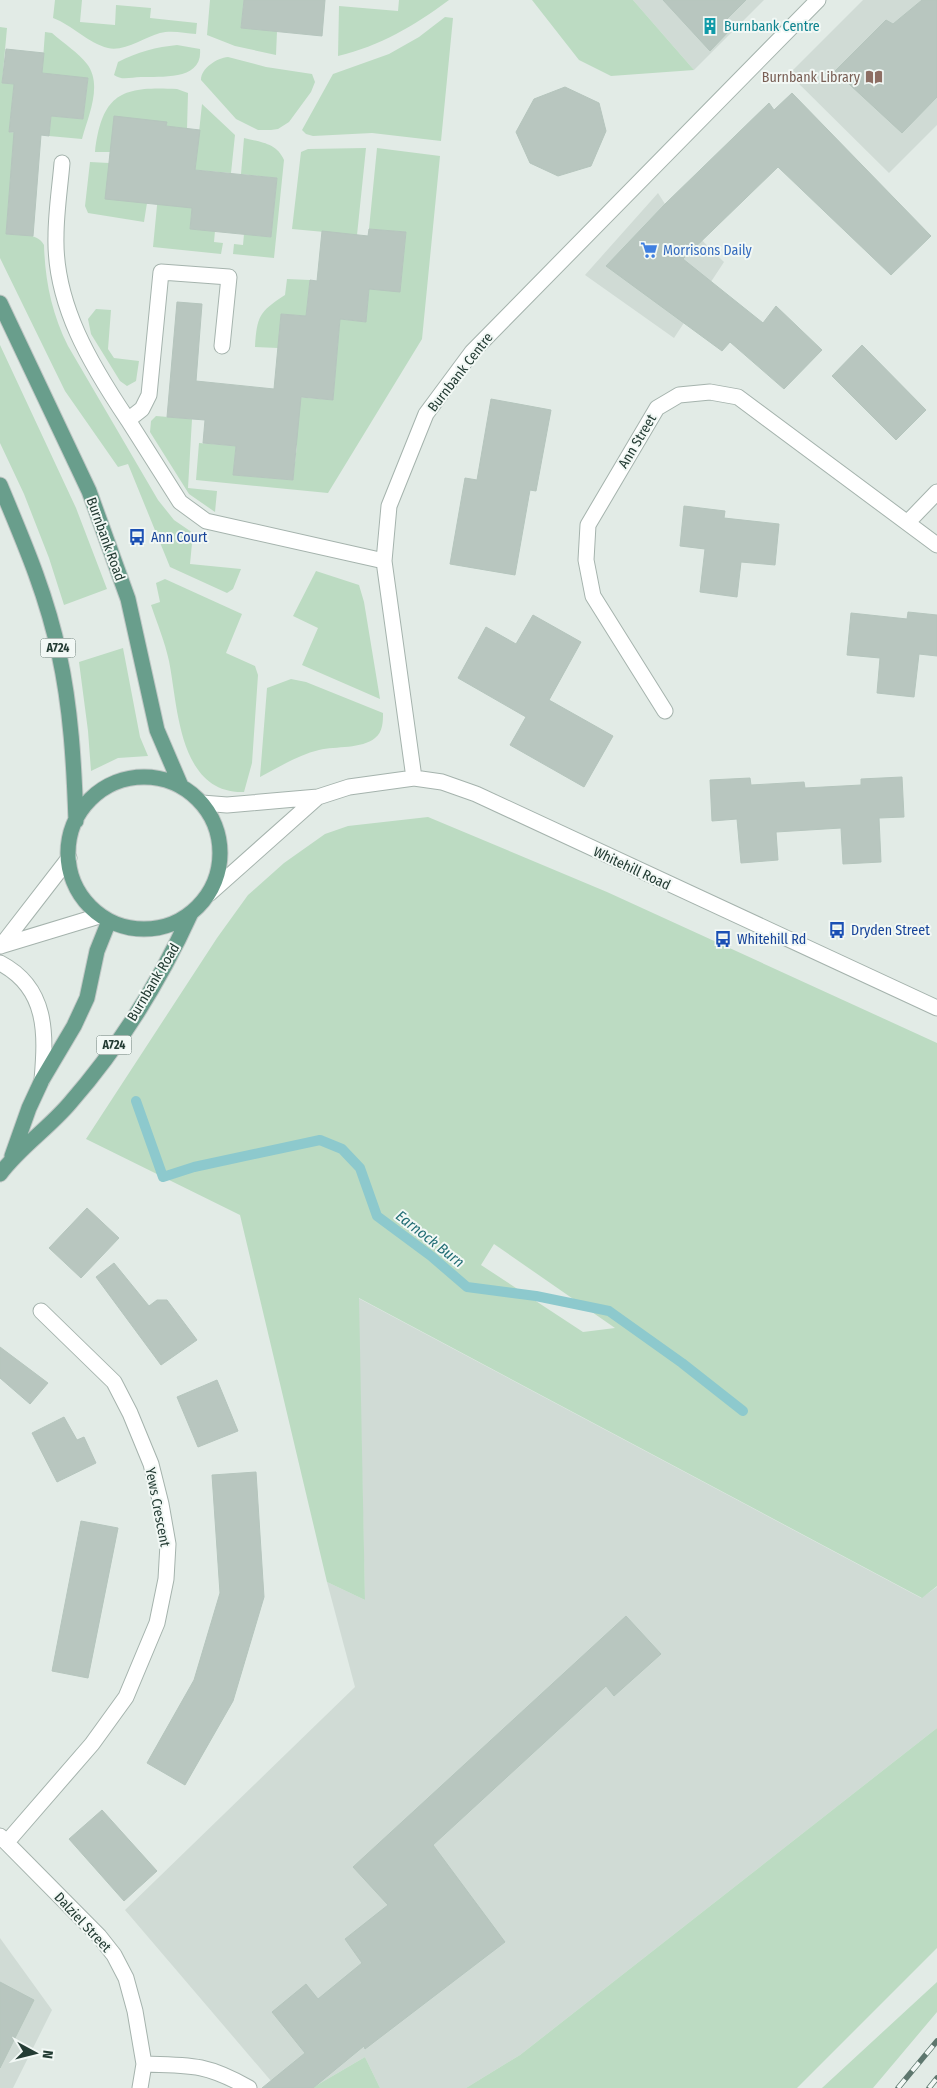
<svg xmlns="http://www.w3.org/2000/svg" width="937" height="2088" font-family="'Fira Sans Condensed',sans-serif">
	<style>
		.built { fill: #d0dbd5 }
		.green { fill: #bcdbc2; fill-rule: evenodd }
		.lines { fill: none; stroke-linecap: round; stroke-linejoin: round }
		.stream { stroke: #8dc9cd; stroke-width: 10 }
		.building { fill: #b8c6bf; stroke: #b5c5bd }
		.minor-casing { stroke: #a5b3ad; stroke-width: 17 }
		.major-casing { stroke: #c1c8c6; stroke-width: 17 }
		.minor { stroke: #fff; stroke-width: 15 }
		.major { stroke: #699e8c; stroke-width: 15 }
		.rail-casing { stroke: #5e776e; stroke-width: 5.5 }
		.rail { stroke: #f2f8f5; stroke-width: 4; stroke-dasharray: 11; stroke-linecap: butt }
		.labels { text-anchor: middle; stroke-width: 4; stroke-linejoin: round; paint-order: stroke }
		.shield { fill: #f2f8f5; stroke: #61746d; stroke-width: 1 }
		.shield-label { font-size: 12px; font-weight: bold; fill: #233b33 }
		.culture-label { font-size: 14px; fill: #0d838f; stroke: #f2f8f5; text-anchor: start }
		.education-label { font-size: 14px; fill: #785e54; stroke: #f2f8f5; text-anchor: end }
		.shop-label { font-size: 14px; fill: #366cbe; stroke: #f2f8f5; text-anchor: start }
		.street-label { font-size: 14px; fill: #233b33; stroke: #f2f8f5 }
		.transit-label { font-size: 14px; fill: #164399; stroke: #f2f8f5; text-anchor: start }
		.water-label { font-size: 15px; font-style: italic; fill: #216d74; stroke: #f2f8f5 }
	</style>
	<rect width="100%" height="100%" fill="#e2ebe6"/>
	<path class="built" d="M633 0H764L694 70Z
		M863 0H937V125L889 173 789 74Z
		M658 193 665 204 724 262 674 338 585 275Z
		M358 1298 921 1598 937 1587V1728L520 2055 466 2088H380L365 2057 312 2088H277L125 1910 355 1687 327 1582 365 1600Z
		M0 1938 52 2010 13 2088H0Z"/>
	<path class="green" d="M55 0H82L80 22 115 25 116 5 151 8 150 18 197 23 196 34C185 33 171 30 160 33 145 37 124 52 108 48 88 43 72 25 53 18Z
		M210 0H244L241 28 277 31 276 55 235 46 207 35Z
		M399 0H449C414 26 380 46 338 56L339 6 398 11Z
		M532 0H633L694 70 611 76 579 60Z
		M445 17 453 18 441 141 372 133 313 136 306 134 302 130 333 74 389 54 419 37Z
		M0 27 7 28 2 83 14 84 9 132 41 135 13 146 6 234C19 235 37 232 44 245 45 281 52 314 68 346L158 500 174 520 193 533 190 564 241 569 233 589 227 593 170 567 128 464 118 467 65 391 0 258Z
		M45 32 52 33C63 43 79 53 87 64 103 85 88 116 82 139L49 136 51 116 83 119 88 79 42 73Z
		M177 45 200 49C203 81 161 76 141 77 131 77 122 81 114 75L118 62C137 52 157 47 177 45Z
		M228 57 266 67 312 74 315 82 311 92 289 122 278 129 271 130H258L236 119 201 80C201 68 217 58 228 57Z
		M177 89 188 93 187 129 166 126 167 123 111 152H95C102 93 122 86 177 89Z
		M202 104 235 135 231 173 195 170Z
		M244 138C260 142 277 143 284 160L274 258 233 254 234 244 243 245 244 234 271 237 277 178 241 174Z
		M366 148 357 235 292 229 301 152 308 149Z
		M377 148 440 156 422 339 328 493 196 480 199 443 236 446 233 475 293 480 297 445 272 442 295 397 333 400 340 319 366 322 369 289 400 291 406 232 369 229Z
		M90 162 109 163 147 203 144 222 88 213 85 206Z
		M159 185 194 188 190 229 215 231 214 242 223 243 221 254 153 247Z
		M287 279 310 280 306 316 281 314 278 348 255 347C257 316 259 312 285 295Z
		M96 309 111 310 108 349 114 358 139 361 136 381 127 386 120 381 91 334 88 319Z
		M0 345 76 508 107 589 64 605 49 558 24 494 0 443Z
		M156 416 192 419 188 488 217 491 215 512 189 494 150 432 151 421Z
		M316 571 359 585 364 602 380 699 302 665 318 628 293 616Z
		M165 579 242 614 226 653 255 666 258 675 252 763 244 792C178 794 178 705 169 661 165 642 157 623 151 605L160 602 156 583Z
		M123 648 140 737 148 756 118 758 91 771 88 731 79 662Z
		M291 679 306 682 383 713C383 721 383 732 375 738 362 749 336 746 319 750 298 755 279 767 260 777L267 688Z
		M428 817 607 892 937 1043V1586L922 1598 359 1298 365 1600 327 1582 240 1215 86 1139 217 938 248 895 284 863 325 834 348 826ZM494 1244 615 1328 583 1332 481 1265Z
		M937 1728V1948L797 2088H466L520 2055Z
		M937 1982V2012L873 2088H822Z
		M365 2057 380 2088H312Z"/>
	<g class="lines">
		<path class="stream" d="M136 1101 163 1177 194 1167 320 1140 342 1149 360 1168 377 1216 431 1256 467 1287 536 1296 609 1311 682 1363 743 1411"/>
	</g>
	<path class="building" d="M244 0H325L322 36 241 28Z
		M663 0H746L724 22 731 29 710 51Z
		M922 0H937V97L902 133 835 71 886 20 893 24Z
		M6 49 44 53 42 73 88 78 83 119 51 116 49 136 41 135 33 236 6 234 14 132H9L14 84 2 83Z
		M565 87 599 103 606 131 591 166 558 176 530 163 516 132 534 99Z
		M792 93 931 236 891 275 778 167 683 259 763 323 776 306 822 350 784 389 730 342 722 351 606 266 665 204 769 103 774 110Z
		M114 116 167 122 166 126 200 130 195 170 277 178 271 237 190 229 192 208 105 199Z
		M369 229 406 232 400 292 369 289 366 322 340 319 333 400 301 397 293 480 233 475 236 446 203 443 205 420 167 417 177 302 202 304 196 381 274 389 281 314 306 316 310 280 317 281 322 231 368 236Z
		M862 345 926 410 896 440 832 376Z
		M491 399 551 410 536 491 530 490 515 575 450 564 465 478 477 480Z
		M684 506 725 511 724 518 779 524 775 565 741 562 737 597 700 592 705 549 680 546Z
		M908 612 937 615V656L919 654 914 697 877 693 880 658 847 655 851 613 907 619Z
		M533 615 581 642 549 700 613 736 584 787 510 745 526 717 458 678 486 627 516 644Z
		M902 777 904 817 879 818 881 862 843 864 841 828 776 832 778 860 741 863 737 819 712 821 710 780 750 778 751 785 804 782 805 788 861 785V779Z
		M87 1208 119 1238 81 1278 49 1248Z
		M114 1263 149 1306 157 1300H167L197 1340 161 1365 96 1277Z
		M0 1347 48 1383 30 1404 0 1378Z
		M217 1380 238 1431 198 1447 177 1397Z
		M64 1417 77 1440 84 1437 96 1463 57 1482 32 1433Z
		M256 1472 264 1597 233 1701 185 1785 147 1763 194 1680 220 1593 212 1475Z
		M81 1521 118 1528 88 1678 52 1671Z
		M626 1616 661 1654 614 1696 606 1686 433 1845 505 1942 365 2049 364 2046 313 2088H262L305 2053 272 2012 306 1984 318 1999 362 1963 345 1939 388 1905 353 1867Z
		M102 1810 157 1871 124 1901 69 1839Z
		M0 1982 34 2000 0 2068Z"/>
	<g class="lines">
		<g class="minor-casing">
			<path id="minor" d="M62 163C60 187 56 212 56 236 54 304 91 365 128 420
				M222 346 229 277 161 272 149 395 142 409 128 420 180 502 206 521 384 561
				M908 522 937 492
				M665 711 593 596 586 560 588 525 657 408 679 395 710 392 738 397 937 545
				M414 778 384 561 389 506 426 414 472 352 818 0
				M202 803 227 805 318 797 349 787 414 778 442 782 476 794 937 1008
				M209 894 318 797
				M0 946 99 916
				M1 946 69 858
				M0 963C48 988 46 1034 42 1080
				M0 1836 99 1936 114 1955 126 1978 135 2011 144 2064C191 2065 207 2064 249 2088
				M7 1842 92 1744 126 1697 157 1623 166 1579 168 1544 161 1504 151 1464 130 1413 114 1382 41 1311
				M140 2088 144 2064"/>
		</g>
		<g class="major-casing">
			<path id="major" d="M0 303 89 491 128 599 157 730 181 786
				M0 485C23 540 47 595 59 654 71 708 74 765 76 821
				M68 853a76 76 0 1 1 152 0a76 76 0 1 1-152 0Z
				M12 1156 29 1108 42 1080 74 1026 87 998 97 951 109 921
				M0 1174C20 1147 48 1129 70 1103 119 1047 160 981 191 913"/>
		</g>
		<use href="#minor" class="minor"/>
		<use href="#major" class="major"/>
		<g class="rail-casing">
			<path id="rail" d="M898 2088 937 2041
				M929 2088 937 2078"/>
		</g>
		<use href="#rail" class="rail"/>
	</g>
	<defs>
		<g id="building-bare" transform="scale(1.35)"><path d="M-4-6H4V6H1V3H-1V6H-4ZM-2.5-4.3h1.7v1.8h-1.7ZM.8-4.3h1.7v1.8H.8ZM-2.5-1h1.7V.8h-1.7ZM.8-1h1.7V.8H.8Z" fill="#0f9aa8" stroke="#f2f8f5" stroke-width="2.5" paint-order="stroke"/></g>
		<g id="library-bare" transform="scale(1.35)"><path d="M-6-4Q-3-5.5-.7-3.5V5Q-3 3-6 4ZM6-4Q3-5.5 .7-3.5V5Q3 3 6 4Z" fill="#8d6e63" stroke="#f2f8f5" stroke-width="2.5" paint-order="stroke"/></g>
		<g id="supermarket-bare" transform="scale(1.35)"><path d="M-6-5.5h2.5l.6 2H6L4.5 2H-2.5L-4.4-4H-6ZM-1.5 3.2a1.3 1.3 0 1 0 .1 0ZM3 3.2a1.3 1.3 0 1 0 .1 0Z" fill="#3f7fe0" stroke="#f2f8f5" stroke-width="2.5" paint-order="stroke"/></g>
		<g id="bus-bare" transform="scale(1.35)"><path d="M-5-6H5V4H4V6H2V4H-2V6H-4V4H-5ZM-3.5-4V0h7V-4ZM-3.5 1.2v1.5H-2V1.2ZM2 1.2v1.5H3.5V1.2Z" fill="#1a4fb4" stroke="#f2f8f5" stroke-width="2.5" paint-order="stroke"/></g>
	</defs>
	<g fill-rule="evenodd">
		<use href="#building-bare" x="710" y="26"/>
		<use href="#library-bare" x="874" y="77"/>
		<use href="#supermarket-bare" x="649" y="250"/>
		<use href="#bus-bare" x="137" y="537"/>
		<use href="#bus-bare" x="837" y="930"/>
		<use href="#bus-bare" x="723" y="939"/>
	</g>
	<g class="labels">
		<g class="shield">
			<rect x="40.5" y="638.5" width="35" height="19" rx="4"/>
			<rect x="96.5" y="1035.5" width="35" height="19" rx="4"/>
		</g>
		<g class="shield-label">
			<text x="58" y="652">A724</text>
			<text x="114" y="1049">A724</text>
		</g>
		<g class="culture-label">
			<text x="724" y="31">Burnbank Centre</text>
		</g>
		<g class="education-label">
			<text x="860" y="82">Burnbank Library</text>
		</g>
		<g class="shop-label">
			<text x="663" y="255">Morrisons Daily</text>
		</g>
		<g class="street-label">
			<text transform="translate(460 372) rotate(-52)" y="5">Burnbank Centre</text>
			<text transform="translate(637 441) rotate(-59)" y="5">Ann Street</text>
			<text transform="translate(106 539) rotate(70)" y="5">Burnbank Road</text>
			<text transform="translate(632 868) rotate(25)" y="5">Whitehill Road</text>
			<text transform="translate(153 982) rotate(-59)" y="5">Burnbank Road</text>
			<text transform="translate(158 1507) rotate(79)" y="5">Yews Crescent</text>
			<text transform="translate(83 1922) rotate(47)" y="5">Dalziel Street</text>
		</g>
		<g class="transit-label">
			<text x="151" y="542">Ann Court</text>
			<text x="851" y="935">Dryden Street</text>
			<text x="737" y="944">Whitehill Rd</text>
		</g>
		<g class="water-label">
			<text transform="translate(430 1239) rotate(38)" y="5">Earnock Burn</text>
		</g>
	</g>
	<g transform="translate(35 2053) rotate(97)" stroke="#f2f8f5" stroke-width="4" paint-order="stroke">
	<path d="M0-4L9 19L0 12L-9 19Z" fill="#233b33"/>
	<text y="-8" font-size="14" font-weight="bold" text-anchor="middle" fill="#233b33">N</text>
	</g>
</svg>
